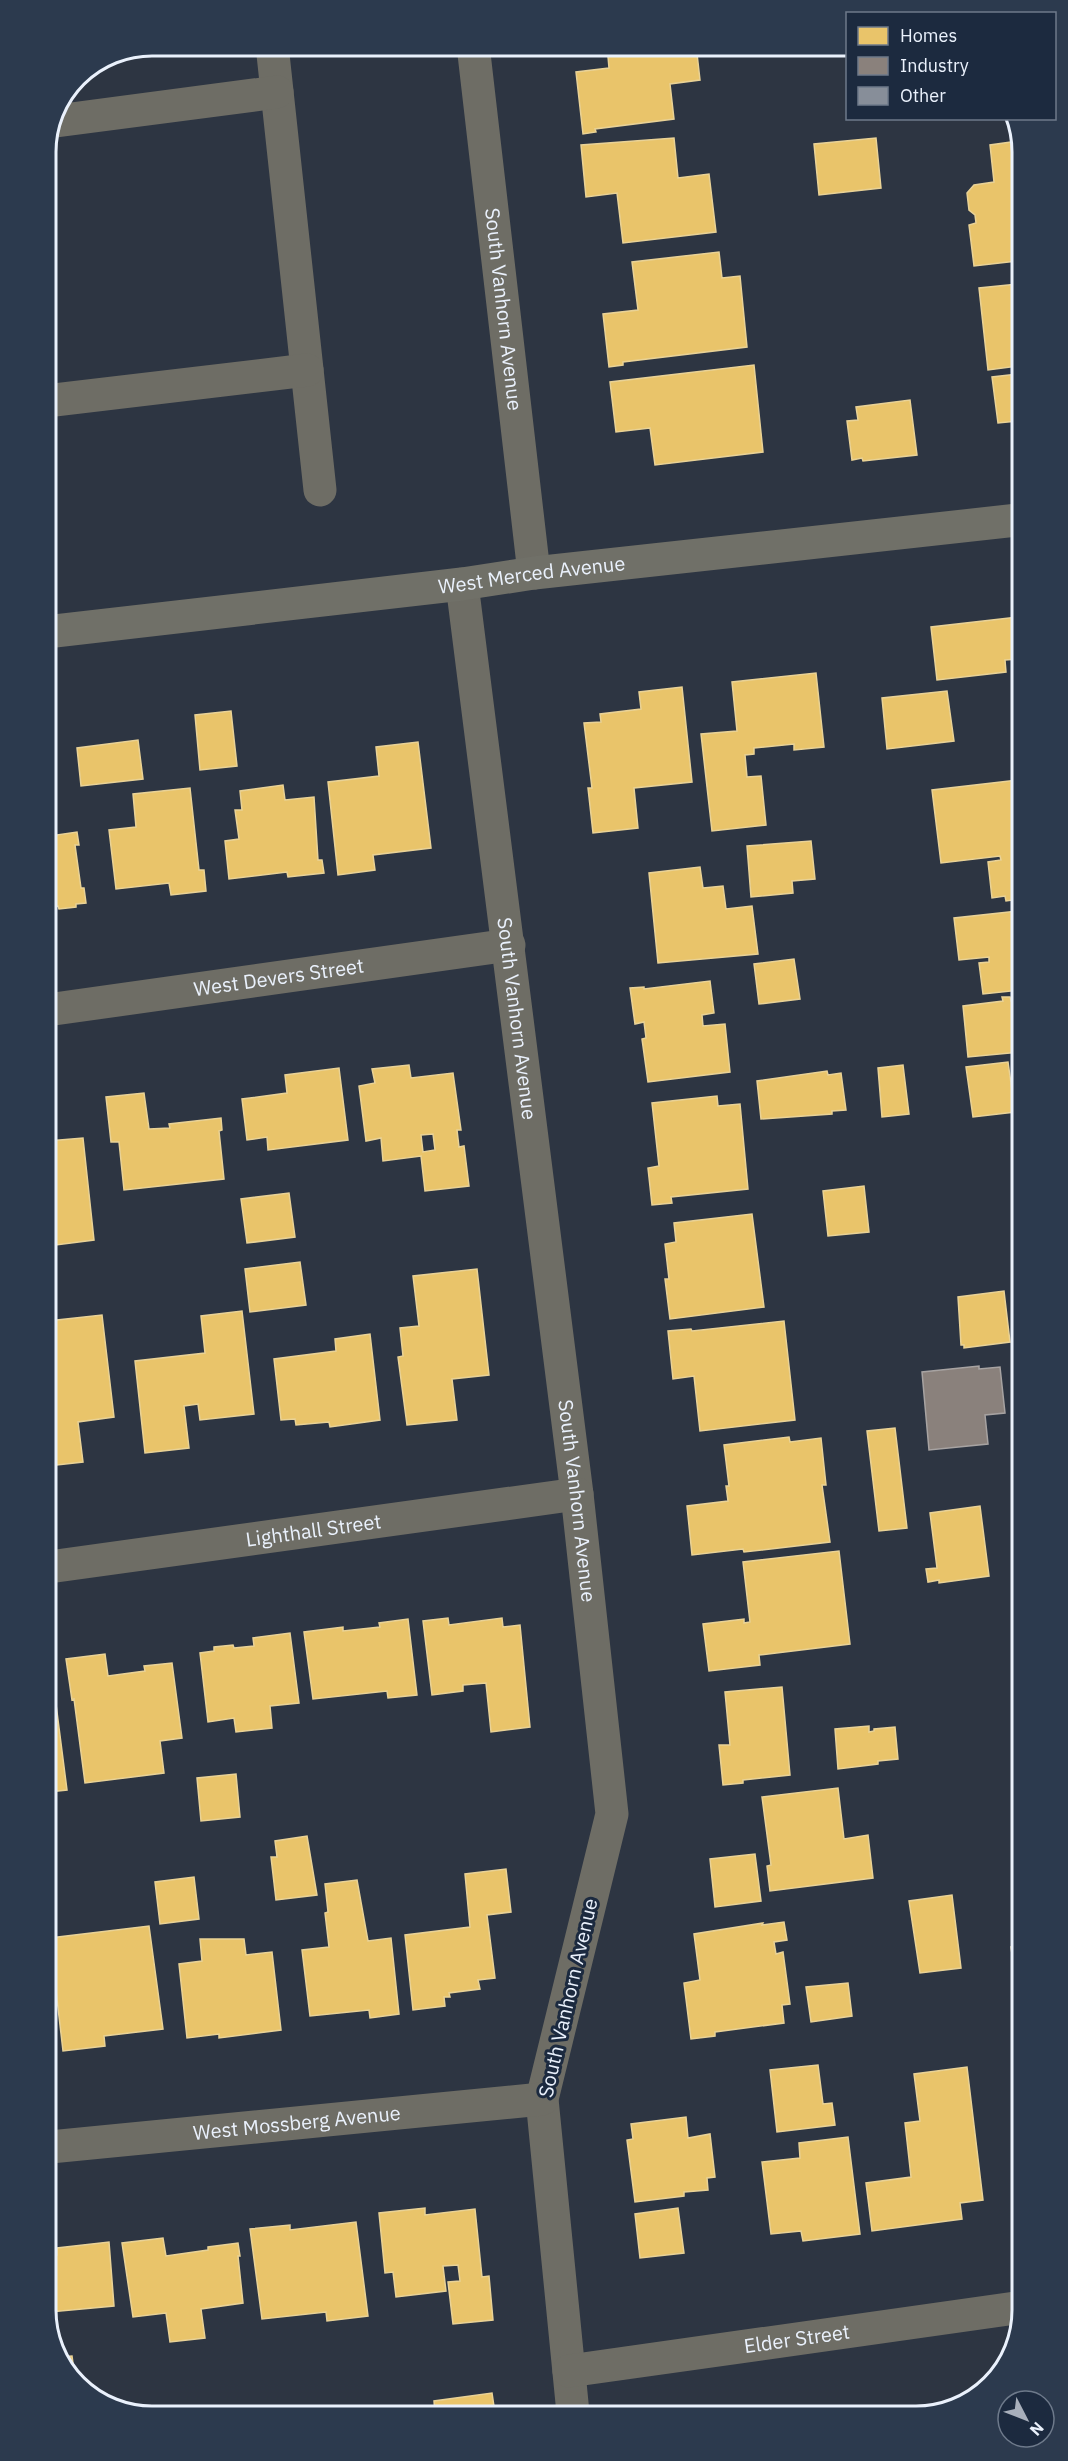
<svg xmlns="http://www.w3.org/2000/svg" width="1068" height="2461" font-family="'IBM Plex Sans',sans-serif">
	<style>
		.homes { fill: #e9c46a; stroke: #e9d296; stroke-width: 1.5; fill-rule: evenodd }
		.industry { fill: #8a817c; stroke: #a7a3a2; stroke-width: 1.5 }
		.building { fill: #878e99 }
		.lines { fill: none; stroke-linecap: round; stroke-linejoin: round }
		.street { stroke: #6e6d65; stroke-width: 33 }
		.secondary { stroke: #707068; stroke-width: 33 }
		.labels { text-anchor: middle; stroke-width: 6; stroke-linejoin: round; paint-order: stroke }
		.street-label { font-size: 20px; fill: #eaf1fc; stroke: #1c2a3f }
		.rim { fill: none; stroke: #eaf1fc; stroke-width: 3 }
	</style>
	<rect width="100%" height="100%" fill="#2d3542"/>
	<path class="homes" d="M607 45H696L700 80 670 84 674 119 595 129 596 132 583 134 576 72 609 68Z
		M674 138 678 178 709 174 716 232 623 243 617 193 586 197 581 145Z
		M876 138 881 188 819 195 814 144Z
		M1018 141V259L1017 261 974 266 969 225 976 223 975 215 969 210 967 193 974 185 994 182 990 145Z
		M719 252 722 278 740 276 747 347 623 362V365L609 367 603 314 638 310 632 262Z
		M1018 284V366L988 370 979 288Z
		M754 365 763 452 655 465 650 428 616 432 610 382Z
		M1018 374V421L998 423 992 377Z
		M910 400 917 455 863 461 862 458 852 460 847 421 858 420 856 407Z
		M1019 617V659L1005 660 1006 672 937 680 931 627Z
		M816 673 824 747 794 750V744L754 748V754L745 755 747 777 761 776 766 825 712 831 701 734 737 731 732 682Z
		M682 687 692 782 634 788 638 828 593 833 588 788H592L584 723 601 722 600 714 641 709 639 692Z
		M947 691 954 741 887 749 882 698Z
		M231 711 237 766 200 770 195 715Z
		M138 740 143 779 81 786 77 748Z
		M418 742 431 848 373 855 375 870 338 875 328 782 379 776 376 747Z
		M1019 780V899L1006 901 1005 896 992 898 988 862 1001 860 1000 856 941 863 932 790Z
		M283 785 285 800 314 797 318 860H322L324 873 288 877 287 872 229 879 225 841 239 839 235 810H242L240 791Z
		M190 788 199 870H204L206 891 171 895 169 883 116 889 109 830 136 827 133 794Z
		M47 829 50 836 77 832 79 845H75L81 888H84L86 903 76 904V907L59 909 58 906 47 908Z
		M811 841 815 879 792 881 793 893 751 897 747 846Z
		M700 867 703 888 723 886 726 909 752 906 758 954 658 963 649 873Z
		M1019 911 1020 990 983 994 979 963 989 962V957L959 960 954 918Z
		M794 959 800 999 759 1004 754 964Z
		M710 981 714 1013 702 1015 703 1026 725 1024 730 1072 648 1082 642 1039 646 1038 644 1022 635 1024 630 988 644 987V989Z
		M1002 997H1010L1011 1001H1017L1020 1009V1052L968 1057 963 1006 1003 1001Z
		M1008 1062 1015 1112 973 1117 966 1067Z
		M409 1065 411 1078 453 1073 461 1130H457L459 1147 464 1146 469 1186 425 1191 421 1156 383 1161 381 1138 366 1141 359 1086 375 1083 372 1069ZM433 1134 435 1150 423 1152 421 1135Z
		M903 1065 909 1114 882 1117 878 1068Z
		M339 1068 348 1140 268 1150 267 1137 247 1140 242 1099 287 1093 285 1075Z
		M827 1071 828 1075 841 1073 846 1110 832 1111V1114L761 1119 757 1081Z
		M144 1093 149 1129 170 1128 169 1124 221 1118 222 1130 219 1131 224 1179 124 1190 119 1142H111L106 1097Z
		M717 1096 718 1106 740 1104 748 1189 671 1197 672 1203 652 1205 648 1168 659 1166 652 1103Z
		M83 1138 94 1240 48 1246V1141Z
		M864 1186 869 1232 828 1236 823 1191Z
		M289 1193 295 1237 247 1243 241 1199Z
		M752 1214 764 1307 670 1319 665 1279H669L665 1244 676 1242 674 1223Z
		M300 1262 306 1305 250 1312 245 1269Z
		M477 1269 489 1375 452 1379 457 1420 407 1425 398 1357 403 1356 400 1328 419 1326 413 1276Z
		M1004 1291 1010 1342 964 1348V1345H961L958 1297Z
		M242 1311 254 1414 200 1420 198 1404 184 1406 189 1448 145 1453 135 1361 205 1353 201 1316Z
		M102 1315 114 1417 78 1422 83 1462 48 1466V1321Z
		M784 1321 795 1420 700 1431 694 1376 673 1379 668 1331 691 1329 692 1331Z
		M370 1334 380 1420 330 1427 329 1422 296 1425 295 1419 281 1420 274 1359 336 1351 335 1339Z
		M895 1428 907 1528 879 1531 867 1431Z
		M789 1437 790 1442 821 1438 826 1485H822L830 1542 744 1552 743 1549 692 1555 687 1506 728 1501 726 1486H729L724 1445Z
		M980 1506 989 1576 939 1583V1580L928 1582 926 1569 937 1568 930 1513Z
		M839 1551 850 1644 759 1655 760 1665 709 1671 703 1624 744 1619V1623L750 1622 743 1562Z
		M448 1618 449 1625 502 1618 503 1627 520 1625 530 1727 491 1732 486 1683 463 1685V1691L432 1695 423 1621Z
		M408 1619 417 1695 388 1698 387 1691 313 1699 304 1632 343 1627V1631L380 1627 379 1623Z
		M290 1633 299 1703 270 1706 272 1728 236 1732 234 1718 208 1722 200 1653 214 1651V1647L233 1645 234 1648 254 1646 253 1638Z
		M105 1654 108 1676 145 1671 144 1666 172 1663 182 1738 160 1741 164 1773 85 1783 74 1699 72 1700 66 1659Z
		M49 1658H52L54 1673H52L67 1790 49 1792Z
		M782 1687 790 1775 743 1780V1783L723 1785 719 1745H730L725 1692Z
		M869 1726V1732L874 1731V1729L895 1727 898 1759 878 1761V1764L838 1769 835 1729Z
		M236 1774 240 1817 201 1821 197 1778Z
		M838 1788 844 1839 868 1835 873 1878 770 1891 767 1866 771 1865 762 1797Z
		M307 1836 317 1895 276 1900 271 1857H277L275 1841Z
		M755 1854 761 1901 715 1907 710 1859Z
		M506 1869 511 1912 487 1915 495 1978 478 1980 480 1989 449 1993 450 1997H444L445 2006 413 2010 405 1935 470 1927 465 1874Z
		M194 1877 199 1919 160 1924 155 1882Z
		M357 1880 368 1941 391 1938 399 2014 370 2018 369 2010 310 2016 302 1950 329 1947 325 1913 328 1912 325 1884Z
		M952 1895 961 1968 920 1973 909 1901Z
		M784 1922 787 1940 774 1942 776 1954 783 1952 790 2004 782 2005 784 2023 715 2032V2036L691 2039 684 1983 700 1980 694 1934 763 1923 762 1925Z
		M149 1926 163 2029 104 2036 105 2046 63 2051 50 1938Z
		M200 1939H244L246 1955 272 1952 281 2030 219 2038V2034L187 2038 179 1964 202 1961Z
		M1022 1946V1989L1017 1990 1011 1947Z
		M848 1983 852 2016 811 2022 806 1987Z
		M818 2065 823 2104 832 2103 835 2125 777 2132 770 2070Z
		M967 2067 983 2200 960 2203 962 2219 872 2231 866 2183 911 2177 905 2123 920 2121 914 2074Z
		M686 2117 688 2138 710 2134 715 2177 707 2178 708 2190 684 2192V2196L635 2202 627 2140 633 2139 631 2124Z
		M848 2137 860 2234 803 2241 801 2231 771 2234 762 2162 800 2158 799 2143Z
		M425 2208V2215L475 2209 482 2277 489 2276 493 2320 453 2324 448 2282 460 2281 458 2265 443 2266 446 2291 396 2297 393 2272 385 2273 379 2213Z
		M678 2208 684 2253 640 2258 635 2214Z
		M356 2222 368 2316 327 2321 326 2312 262 2319 250 2229 290 2225V2230Z
		M163 2238 166 2256 208 2250V2247L238 2243 240 2256H238L243 2303 201 2309 205 2338 170 2342 166 2313 133 2317 122 2243Z
		M109 2242 114 2306 50 2312V2259H53L52 2255H57V2248Z
		M72 2356 75 2378 60 2357Z
		M492 2393 495 2413 435 2414 434 2401Z"/>
	<path class="industry" d="M979 1366V1369L1000 1367 1005 1413 985 1415 988 1444 929 1450 922 1372Z"/>
	<path class="building" d="M361 45H408L409 47 363 54Z"/>
	<g class="lines">
		<g class="street">
			<path d="M272 45 320 490"/>
			<path id="s1" d="M473 45 534 573"/>
			<path d="M56 121 277 92"/>
			<path d="M46 401 307 370"/>
			<path id="s2" d="M462 584 577 1494 612 1814 542 2099 573 2413"/>
			<path id="s3" d="M47 1010 509 945"/>
			<path id="s4" d="M49 1567 577 1494"/>
			<path id="s5" d="M50 2147 542 2099"/>
			<path id="s6" d="M569 2371 1023 2307"/>
		</g>
		<path class="secondary" id="s7" d="M46 632 462 584 534 573 1018 520"/>
	</g>
	<g class="labels">
		<g class="street-label">
			<text dy="7" stroke="none"><textPath href="#s1" startOffset="266">South Vanhorn Avenue</textPath></text>
			<text dy="7" stroke="none"><textPath href="#s7" startOffset="489">West Merced Avenue</textPath></text>
			<text dy="7" stroke="none"><textPath href="#s3" startOffset="234">West Devers Street</textPath></text>
			<text dy="7" stroke="none"><textPath href="#s2" startOffset="438">South Vanhorn Avenue</textPath></text>
			<text dy="7" stroke="none"><textPath href="#s2" startOffset="924">South Vanhorn Avenue</textPath></text>
			<text dy="7" stroke="none"><textPath href="#s4" startOffset="267">Lighthall Street</textPath></text>
			<text transform="translate(568 1998) rotate(-77)" y="7">South Vanhorn Avenue</text>
			<text dy="7" stroke="none"><textPath href="#s5" startOffset="248">West Mossberg Avenue</textPath></text>
			<text dy="7" stroke="none"><textPath href="#s6" startOffset="230">Elder Street</textPath></text>
		</g>
	</g>
	<path d="M0 0H1068V2461H0ZM152 56H916A96 96 0 0 1 1012 152V2310A96 96 0 0 1 916 2406H152A96 96 0 0 1 56 2310V152A96 96 0 0 1 152 56Z" fill="#2c3a4e" fill-rule="evenodd"/>
	<path class="rim" d="M152 56H916A96 96 0 0 1 1012 152V2310A96 96 0 0 1 916 2406H152A96 96 0 0 1 56 2310V152A96 96 0 0 1 152 56Z"/>
	<rect x="846" y="12" width="210" height="108" fill="#1c2a3f" stroke="#6e7a8b" stroke-width="1.5"/>
	<rect x="858" y="27" width="30" height="18" fill="#e9c46a" stroke="#6e7a8b" stroke-width="1.5"/>
	<text x="900" y="42" font-size="18" fill="#eaf1fc">Homes</text>
	<rect x="858" y="57" width="30" height="18" fill="#8a817c" stroke="#6e7a8b" stroke-width="1.5"/>
	<text x="900" y="72" font-size="18" fill="#eaf1fc">Industry</text>
	<rect x="858" y="87" width="30" height="18" fill="#878e99" stroke="#6e7a8b" stroke-width="1.5"/>
	<text x="900" y="102" font-size="18" fill="#eaf1fc">Other</text>
	<g transform="translate(1026 2419) rotate(132)"><circle r="28" fill="#1c2a3f" stroke="#6e7a8b" stroke-width="1.5"/>
	<path d="M0-4.5L10 22L0 15L-10 22Z" fill="#a8afbb"/>
	<text y="-9" font-size="16" font-weight="bold" text-anchor="middle" fill="#eaf1fc">N</text>
	</g>
</svg>
